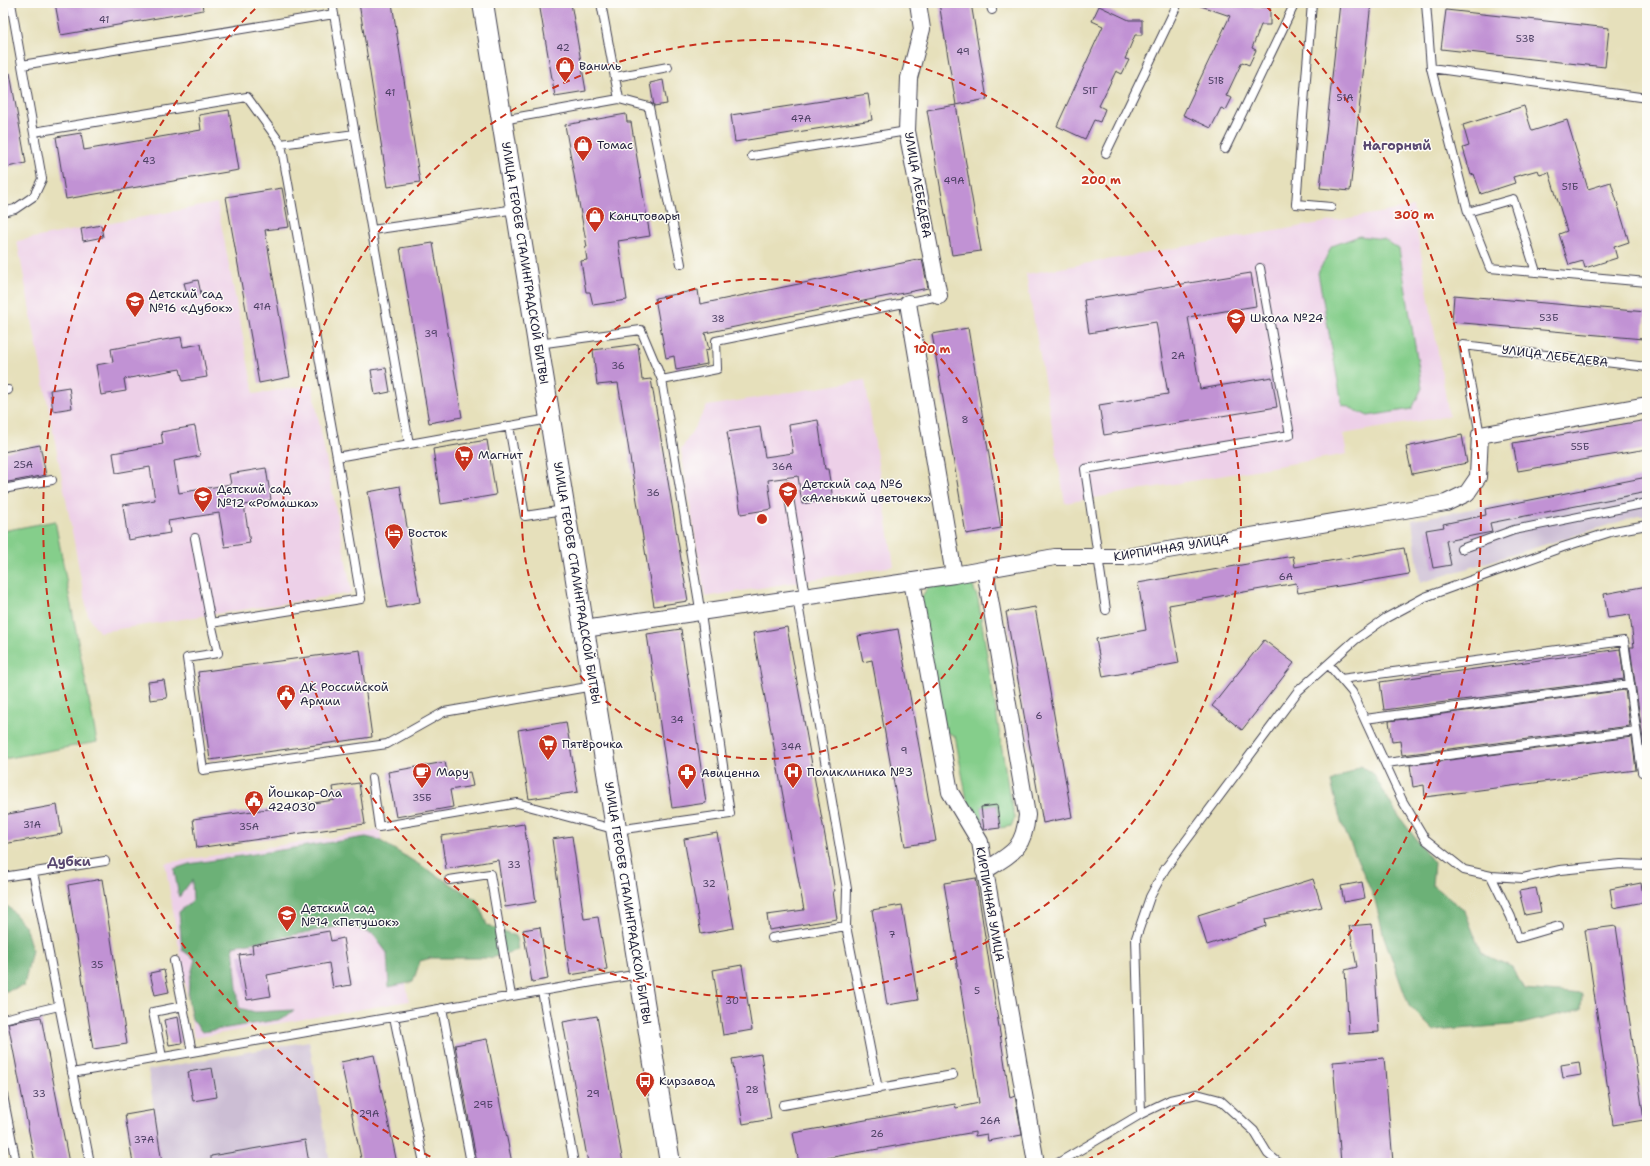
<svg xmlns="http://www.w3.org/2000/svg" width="1650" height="1166" font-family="'Shantell Sans',sans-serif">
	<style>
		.built { fill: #edd0e8 }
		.industrial { fill: #ccbed4 }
		.green { fill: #85ce8b; stroke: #547863 }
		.forest { fill: #6cb177; stroke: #476a59 }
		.building { fill: #c192d4 }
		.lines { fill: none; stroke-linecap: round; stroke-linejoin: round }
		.service-casing { stroke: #3f3e4e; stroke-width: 10 }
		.minor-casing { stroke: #3f3e4e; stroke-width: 18 }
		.tertiary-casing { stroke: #3f3e4e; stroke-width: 22 }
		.service { stroke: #fff; stroke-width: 8 }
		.minor { stroke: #fff; stroke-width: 16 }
		.tertiary { stroke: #fff; stroke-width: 20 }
		.ring { fill: none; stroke: #c8321e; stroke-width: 2; stroke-dasharray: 7 5 }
		.labels { text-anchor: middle; stroke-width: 3; stroke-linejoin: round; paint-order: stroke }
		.number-label { font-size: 10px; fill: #4a3e61 }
		.poi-label { font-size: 12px; fill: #22223b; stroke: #fdfcf7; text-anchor: start }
		.street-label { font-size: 12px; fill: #22223b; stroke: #fdfcf7 }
		.neighbourhood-label { font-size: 13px; font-weight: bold; fill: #5a4971; stroke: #fdfcf7 }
		.centre { fill: #c8321e; stroke: #fdfcf7; stroke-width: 2 }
		.ring-label { font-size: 12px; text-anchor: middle; font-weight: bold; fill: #c8321e; stroke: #fdfcf7; stroke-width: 3; stroke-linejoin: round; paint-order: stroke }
	</style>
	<rect width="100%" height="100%" fill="#fdfcf7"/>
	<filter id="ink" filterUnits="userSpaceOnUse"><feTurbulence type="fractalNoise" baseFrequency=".025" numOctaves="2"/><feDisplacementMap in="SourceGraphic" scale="8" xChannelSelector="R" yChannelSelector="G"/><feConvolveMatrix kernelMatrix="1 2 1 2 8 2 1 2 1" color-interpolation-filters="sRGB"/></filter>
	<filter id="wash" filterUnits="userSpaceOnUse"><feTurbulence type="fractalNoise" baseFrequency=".012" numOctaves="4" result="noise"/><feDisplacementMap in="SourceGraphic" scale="16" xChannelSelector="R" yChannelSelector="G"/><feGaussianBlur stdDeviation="0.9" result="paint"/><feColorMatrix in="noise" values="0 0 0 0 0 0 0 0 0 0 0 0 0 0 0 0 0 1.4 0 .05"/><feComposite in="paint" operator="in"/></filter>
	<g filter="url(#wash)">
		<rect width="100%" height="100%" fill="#e6e0bb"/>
		<path class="built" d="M217 203 254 394 312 385 352 593 99 632 88 616 17 241Z
			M1413 207 1449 416 1343 434 1347 454 1065 503 1026 274Z
			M865 380 894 566 705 597 681 450 707 406Z
			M380 830 409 1001 194 1038 165 863Z"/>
		<path class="industrial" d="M1647 476V516H1638L1420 583 1412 520Z
			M309 1041 330 1163H162L148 1070Z"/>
		<path class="green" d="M1359 236 1384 239 1399 249 1422 388 1412 409 1368 416 1342 404 1318 273 1332 246Z
			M55 521 97 742 3 759V531Z
			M963 579 972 584 978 599 1009 793 1015 817 1011 826 1000 828 997 805 981 807 984 830 969 811 955 736 943 730 920 600 929 585Z"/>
		<path class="forest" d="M1361 766 1374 775 1395 811 1434 863 1432 885 1465 911 1481 953 1512 967 1524 989 1582 994 1581 1009 1522 1024 1434 1031 1409 1006 1384 937 1375 900 1341 822 1331 782Z
			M366 837 379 840 477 900 487 925 516 936 518 950 490 958H431L420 961 413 982 389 987 387 953 373 934 347 925 233 946 239 1008 255 1012 294 1010 283 1019 202 1032 192 1019 188 999 189 982 195 959 182 950 179 912 193 900 192 880 179 897 174 869 189 864Z
			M8 906 25 926 32 950 24 986 3 992V911Z"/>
		<g id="blocks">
			<path class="building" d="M55 3H202L203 10 61 35Z
				M359 3H392L420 182 388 187Z
				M539 3H571L586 91 555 96Z
				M939 3H971L987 99 956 105Z
				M1198 3H1246L1255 7H1270V25H1261L1252 48 1256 50 1249 65 1242 62 1226 96 1232 98 1226 110 1221 108 1211 128 1183 115 1230 16 1198 5Z
				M1340 3H1371L1350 191 1320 188Z
				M1099 6 1129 20H1142V35H1135L1125 59 1129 60 1122 74 1116 71 1099 106 1105 109 1100 122 1094 120 1085 139 1057 126 1103 26 1092 21Z
				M1446 10 1609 28 1605 67 1441 49Z
				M10 73 26 163 3 168V74Z
				M663 80 667 104 654 106 650 83Z
				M868 94 872 120 735 142 731 115Z
				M956 105 981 251 952 255 927 110Z
				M1524 106 1532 131 1567 120 1588 189 1611 182 1629 242 1614 247 1617 258 1585 268 1583 261 1569 265 1559 234 1567 231 1549 172 1540 175 1538 170 1513 177 1515 183 1481 194 1474 174 1471 175 1463 148 1469 146 1463 125Z
				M229 110 239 170 66 199 56 137 81 133 84 150 201 130 199 115Z
				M626 114 627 122H631L650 236 618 241 627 300 593 305 590 292H586L581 261 587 260 585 247H587L565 125Z
				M282 188 289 227 265 230 290 377 259 383 226 197Z
				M101 225 103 237 83 241 81 229Z
				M433 243 462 417 429 423 400 248Z
				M922 259 928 288 705 333 709 350 705 351 707 364 676 370 674 356 666 358 655 298 698 290 700 304Z
				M1251 273 1256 306 1188 317 1200 389 1272 377 1277 407 1104 435 1099 405 1168 394 1156 322 1089 333 1084 300Z
				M198 280 201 294 188 297 184 283Z
				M1454 295 1646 312 1643 339 1452 322Z
				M968 328 1001 528 966 534 932 334Z
				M181 337 183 347 201 344 207 377 183 381 180 369 124 379 126 391 101 395 96 365 113 362 111 349Z
				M638 344 642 380 651 379 688 601 654 606 618 383 597 385 593 350Z
				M386 368 390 392 375 395 371 370Z
				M69 387 72 408 53 411 50 390Z
				M818 420 825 469H828L833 499 802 504 798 476 768 480 772 509 741 514 727 432 760 427 765 457 793 453 789 425Z
				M1647 420V449L1518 471 1513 443Z
				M195 426 200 456 174 461 179 493 231 484 229 474 266 468 271 500 244 505 250 543 225 547 219 513 168 521 170 533 128 540 123 505 155 500 150 467 116 473 113 453 163 444 161 432Z
				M1462 435 1467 463 1412 474 1406 447Z
				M487 440 496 495 441 504 433 449Z
				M40 445 46 475 3 483V452Z
				M1647 477V492L1490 523 1492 532 1446 541 1451 565 1433 568 1426 530 1444 527 1443 524 1486 515 1485 509Z
				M400 486 420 602 388 608 368 492Z
				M1404 548 1409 574 1298 593 1296 583 1169 605 1179 663 1103 677 1096 639 1146 630 1138 583 1293 556 1295 567Z
				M1647 586V768L1630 647H1634L1630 615 1608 618 1604 594Z
				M1035 607 1072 817 1043 823 1006 612Z
				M787 627 835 891H833L837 919 769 930 767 915 804 910 753 633Z
				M681 629 706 803 672 808 647 634Z
				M898 629 936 841 905 846 872 660 863 662 858 636Z
				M1264 640 1294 663 1242 730 1212 706Z
				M1620 649 1624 679 1384 710 1380 682Z
				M360 650 372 737 210 760 198 672Z
				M164 680 167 698 150 700 148 682Z
				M1625 690 1630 726 1402 755 1400 741 1392 742 1389 721Z
				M566 722 578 792 529 799 518 730Z
				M1632 737 1636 770 1425 797 1424 785 1413 787 1410 765Z
				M445 762 448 776 470 772 473 786 450 790 453 807 396 817 388 772Z
				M359 783 365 824 197 848 193 819 335 800 333 787Z
				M57 805 62 834 3 844V815Z
				M997 805 1000 828 984 830 981 807Z
				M524 824 536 902 505 907 498 860 446 869 441 836Z
				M717 833 734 928 701 934 684 839Z
				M572 836 584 919 598 917 607 969 570 975 552 839Z
				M976 878 1010 1098 1015 1096 1022 1135 988 1141 987 1134 975 1136V1132L799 1163 793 1133 955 1104 956 1108 979 1103 944 883Z
				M102 879 127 1044 93 1049 68 885Z
				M1313 879 1322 907 1265 919 1266 926 1207 945 1198 915Z
				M1362 882 1365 898 1344 902 1341 886Z
				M1641 883 1644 902 1613 908 1610 889Z
				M1536 888 1541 912 1525 915 1519 891Z
				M902 905 918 1000 887 1005 872 910Z
				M1372 924 1379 1032 1349 1034 1345 970 1357 967 1349 926Z
				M1616 926 1644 1120 1613 1125 1585 930Z
				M540 927 548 979 532 982 523 930Z
				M329 931 331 941 343 938 351 985 333 988 329 963 267 975 271 996 247 1000 239 955 253 953 252 945Z
				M742 965 752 1030 723 1035 713 970Z
				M164 970 169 992 155 995 150 973Z
				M597 1016 623 1163H588L563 1022Z
				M41 1017 69 1163H35L8 1023Z
				M178 1017 182 1043 169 1045 164 1020Z
				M487 1039 512 1163H477L465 1099 455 1045Z
				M761 1054 771 1119 743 1124 732 1059Z
				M374 1055 397 1163H362L341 1062Z
				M1384 1058 1393 1162 1341 1163 1333 1062Z
				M1579 1062 1581 1075 1563 1078 1561 1065Z
				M212 1068 217 1097 193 1101 188 1072Z
				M154 1110 162 1163H133L125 1115Z
				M305 1140 309 1163H211V1156Z"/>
		</g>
	</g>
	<g filter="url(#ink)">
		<use href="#blocks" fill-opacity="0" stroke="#3f3e4e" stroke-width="1"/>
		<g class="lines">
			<g class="service-casing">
				<path id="service" d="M332 3 409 444
					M601 3 619 99
					M990 3 992 10
					M1312 3 1296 204 1331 207
					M1426 3 1431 68 1468 212 1490 268 1647 282
					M22 65 334 14
					M1431 68 1647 98
					M615 77 668 67
					M502 120 619 99 649 107 681 264
					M34 132 247 97 281 144 337 457
					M281 144 355 134
					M1225 149 1295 3
					M1106 153 1178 3
					M752 156 907 131
					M3 212 15 209 34 196 42 179 11 3
					M1468 212 1513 199 1536 272
					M372 230 516 209
					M538 344 641 330 662 380 717 369 716 341 939 296
					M3 391 8 390
					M549 419 337 457 361 599 211 623 218 653 187 658 203 770 387 744 444 712 593 686
					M509 426 525 516 564 510
					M1480 435 1463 345 1647 367
					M787 485 805 596
					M3 489 52 480
					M195 538 211 623
					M1461 549 1514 530 1647 503
					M797 598 847 889 846 926 878 1089
					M1106 610 1085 469 1290 435 1260 268
					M1329 665 1352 692 1402 800 1425 839 1464 870 1491 876 1511 917 1518 938 1559 926
					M1341 679 1624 641 1642 772
					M1365 719 1630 684
					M1386 763 1636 731
					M372 778 379 827 517 803 617 830 730 814 702 621 662 380
					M33 872 90 1163
					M1491 876 1523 878 1560 870 1621 864 1647 865
					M3 877 105 861
					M449 880 490 874 511 996
					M772 938 846 926
					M174 961 192 1052
					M542 991 574 1163
					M442 1008 471 1163
					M394 1017 424 1163
					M3 1019 59 1006
					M162 1057 153 1012 183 1006
					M72 1073 639 974
					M3 1095 16 1163
					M783 1105 953 1075
					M1141 1114 1136 938 1150 897 1165 869 1298 691 1355 640 1386 618 1425 597 1563 547 1614 531 1647 525
					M1058 1163 1141 1114 1170 1100 1197 1094 1220 1100 1254 1131 1268 1154 1279 1163"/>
			</g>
			<g class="minor-casing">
				<path id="minor" d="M918 3 922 29 909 78 907 131 939 296
					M908 303 954 575
					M912 581 950 792 980 842 1036 1163
					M584 629 954 575 1055 557H1126L1446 503 1467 493 1478 477 1480 435 1647 405
					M984 871C1011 854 1024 850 1027 815L985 570"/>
			</g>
			<g class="tertiary-casing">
				<path id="tertiary" d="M483 3 670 1163"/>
			</g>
			<use href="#service" class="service"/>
			<use href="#minor" class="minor"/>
			<use href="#tertiary" class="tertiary"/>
		</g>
	</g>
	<g class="ring">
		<circle cx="762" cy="519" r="240"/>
		<circle cx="762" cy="519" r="479"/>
		<path d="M441 1162A719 719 0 0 1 258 6M1266 6A719 719 0 0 1 1083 1162"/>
	</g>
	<defs>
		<g id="shop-pin" transform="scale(1)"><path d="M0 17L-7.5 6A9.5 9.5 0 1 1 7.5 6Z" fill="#c8321e" stroke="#fdfcf7"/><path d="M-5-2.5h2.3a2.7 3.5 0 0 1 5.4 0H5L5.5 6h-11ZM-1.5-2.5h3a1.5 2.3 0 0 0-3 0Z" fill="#fff"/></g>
		<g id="school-pin" transform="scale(1)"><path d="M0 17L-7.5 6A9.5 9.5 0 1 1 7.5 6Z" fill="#c8321e" stroke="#fdfcf7"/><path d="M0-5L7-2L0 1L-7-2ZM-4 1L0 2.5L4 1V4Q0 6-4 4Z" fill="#fff"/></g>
		<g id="supermarket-pin" transform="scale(1)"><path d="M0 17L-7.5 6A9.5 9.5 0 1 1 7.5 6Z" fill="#c8321e" stroke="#fdfcf7"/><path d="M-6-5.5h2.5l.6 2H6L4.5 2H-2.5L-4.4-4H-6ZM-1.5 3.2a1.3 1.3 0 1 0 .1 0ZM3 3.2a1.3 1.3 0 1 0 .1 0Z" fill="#fff"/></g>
		<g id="hotel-pin" transform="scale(1)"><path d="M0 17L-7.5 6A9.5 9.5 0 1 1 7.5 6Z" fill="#c8321e" stroke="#fdfcf7"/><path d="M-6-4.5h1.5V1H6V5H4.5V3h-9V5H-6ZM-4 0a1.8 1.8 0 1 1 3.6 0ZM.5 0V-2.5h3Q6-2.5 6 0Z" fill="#fff"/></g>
		<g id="civic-pin" transform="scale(1)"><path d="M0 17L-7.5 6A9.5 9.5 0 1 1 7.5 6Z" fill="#c8321e" stroke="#fdfcf7"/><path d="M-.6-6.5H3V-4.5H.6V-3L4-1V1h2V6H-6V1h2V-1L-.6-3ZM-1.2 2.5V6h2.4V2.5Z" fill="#fff"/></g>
		<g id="cafe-pin" transform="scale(1)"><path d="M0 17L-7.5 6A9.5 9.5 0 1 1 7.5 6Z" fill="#c8321e" stroke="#fdfcf7"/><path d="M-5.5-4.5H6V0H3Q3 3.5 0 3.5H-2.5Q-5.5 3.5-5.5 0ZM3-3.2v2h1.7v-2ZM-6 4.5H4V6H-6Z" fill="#fff"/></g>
		<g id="hospital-pin" transform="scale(1)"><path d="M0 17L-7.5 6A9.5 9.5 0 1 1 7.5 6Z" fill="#c8321e" stroke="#fdfcf7"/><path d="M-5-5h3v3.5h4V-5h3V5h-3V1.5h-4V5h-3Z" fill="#fff"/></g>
		<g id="pharmacy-pin" transform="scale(1)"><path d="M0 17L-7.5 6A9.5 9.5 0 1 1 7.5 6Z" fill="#c8321e" stroke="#fdfcf7"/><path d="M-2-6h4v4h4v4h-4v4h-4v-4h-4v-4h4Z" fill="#fff"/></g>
		<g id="bus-pin" transform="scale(1)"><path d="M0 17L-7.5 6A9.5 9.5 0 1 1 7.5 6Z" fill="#c8321e" stroke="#fdfcf7"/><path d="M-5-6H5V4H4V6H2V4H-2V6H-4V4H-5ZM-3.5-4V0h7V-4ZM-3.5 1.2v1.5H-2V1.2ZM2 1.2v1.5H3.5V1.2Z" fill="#fff"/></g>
	</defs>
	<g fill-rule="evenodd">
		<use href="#shop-pin" x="565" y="66"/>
		<use href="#shop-pin" x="583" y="145"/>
		<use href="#shop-pin" x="595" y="216"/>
		<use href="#school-pin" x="135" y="301"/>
		<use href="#school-pin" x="1236" y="318"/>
		<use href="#supermarket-pin" x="464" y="455"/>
		<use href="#school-pin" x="788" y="491"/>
		<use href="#school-pin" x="203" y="496"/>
		<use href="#hotel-pin" x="394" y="533"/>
		<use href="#civic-pin" x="286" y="694"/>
		<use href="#supermarket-pin" x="548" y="744"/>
		<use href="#cafe-pin" x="422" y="772"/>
		<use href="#hospital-pin" x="793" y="772"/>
		<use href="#pharmacy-pin" x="687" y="773"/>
		<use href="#civic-pin" x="254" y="800"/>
		<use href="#school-pin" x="287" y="915"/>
		<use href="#bus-pin" x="645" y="1081"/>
	</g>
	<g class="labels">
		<g class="number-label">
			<text x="104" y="23">41</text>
			<text x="1525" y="42">53В</text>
			<text x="563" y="51">42</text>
			<text x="963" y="55">49</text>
			<text x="1216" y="84">51В</text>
			<text x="1090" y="94">51Г</text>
			<text x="390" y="96">41</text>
			<text x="1345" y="101">51А</text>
			<text x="801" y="122">47А</text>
			<text x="149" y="164">43</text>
			<text x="954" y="184">49А</text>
			<text x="1570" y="190">51Б</text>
			<text x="262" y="310">41А</text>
			<text x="1549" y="321">53Б</text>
			<text x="718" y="322">38</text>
			<text x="431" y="337">39</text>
			<text x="1178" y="359">2А</text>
			<text x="618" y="369">36</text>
			<text x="965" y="423">8</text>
			<text x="1580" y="450">55Б</text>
			<text x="23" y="468">25А</text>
			<text x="782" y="470">36А</text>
			<text x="653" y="496">36</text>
			<text x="1286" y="580">6А</text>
			<text x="1039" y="719">6</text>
			<text x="677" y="723">34</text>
			<text x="791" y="750">34А</text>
			<text x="904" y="754">9</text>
			<text x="422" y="801">35Б</text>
			<text x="32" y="828">31А</text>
			<text x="249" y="830">35А</text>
			<text x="514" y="868">33</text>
			<text x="709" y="887">32</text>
			<text x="892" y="938">7</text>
			<text x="97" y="968">35</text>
			<text x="977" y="994">5</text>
			<text x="732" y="1004">30</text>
			<text x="752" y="1093">28</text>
			<text x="39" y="1097">33</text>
			<text x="593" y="1097">29</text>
			<text x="483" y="1108">29Б</text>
			<text x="369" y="1117">29А</text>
			<text x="990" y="1124">26А</text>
			<text x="877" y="1137">26</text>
			<text x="144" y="1143">37А</text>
		</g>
		<g class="poi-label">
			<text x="579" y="70">Ваниль</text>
			<text x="597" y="149">Томас</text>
			<text x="609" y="220">Канцтовары</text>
			<text x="149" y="298">Детский сад<tspan x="149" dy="14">№16 «Дубок»</tspan></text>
			<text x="1250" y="322">Школа №24</text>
			<text x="478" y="459">Магнит</text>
			<text x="802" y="488">Детский сад №6<tspan x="802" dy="14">«Аленький цветочек»</tspan></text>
			<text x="217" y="493">Детский сад<tspan x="217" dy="14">№12 «Ромашка»</tspan></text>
			<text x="408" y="537">Восток</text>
			<text x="300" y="691">ДК Российской<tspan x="300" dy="14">Армии</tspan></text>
			<text x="562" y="748">Пятёрочка</text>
			<text x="436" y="776">Мару</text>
			<text x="807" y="776">Поликлиника №3</text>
			<text x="701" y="777">Авиценна</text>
			<text x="268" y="797">Йошкар-Ола<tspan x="268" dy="14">424030</tspan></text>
			<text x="301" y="912">Детский сад<tspan x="301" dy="14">№14 «Петушок»</tspan></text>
			<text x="659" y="1085">Кирзавод</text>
		</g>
		<g class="street-label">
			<text transform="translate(918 185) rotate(80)" y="4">УЛИЦА ЛЕБЕДЕВА</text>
			<text transform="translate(525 263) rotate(81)" y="4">УЛИЦА ГЕРОЕВ СТАЛИНГРАДСКОЙ БИТВЫ</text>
			<text transform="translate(1555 356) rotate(7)" y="4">УЛИЦА ЛЕБЕДЕВА</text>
			<text transform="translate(1171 548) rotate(-9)" y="4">КИРПИЧНАЯ УЛИЦА</text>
			<text transform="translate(577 583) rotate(81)" y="4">УЛИЦА ГЕРОЕВ СТАЛИНГРАДСКОЙ БИТВЫ</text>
			<text transform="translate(628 903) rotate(81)" y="4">УЛИЦА ГЕРОЕВ СТАЛИНГРАДСКОЙ БИТВЫ</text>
			<text transform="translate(990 904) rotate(80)" y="4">КИРПИЧНАЯ УЛИЦА</text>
		</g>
		<g class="neighbourhood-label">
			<text x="1397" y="150">Нагорный</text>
			<text x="69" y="866">Дубки</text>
		</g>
	</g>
	<circle cx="762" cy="519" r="6" class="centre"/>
	<g class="ring-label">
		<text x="1101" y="184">200 m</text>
		<text x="1414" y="219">300 m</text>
		<text x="932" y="353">100 m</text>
	</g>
	<rect width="1650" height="1166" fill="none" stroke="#fdfcf7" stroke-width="16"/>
</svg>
